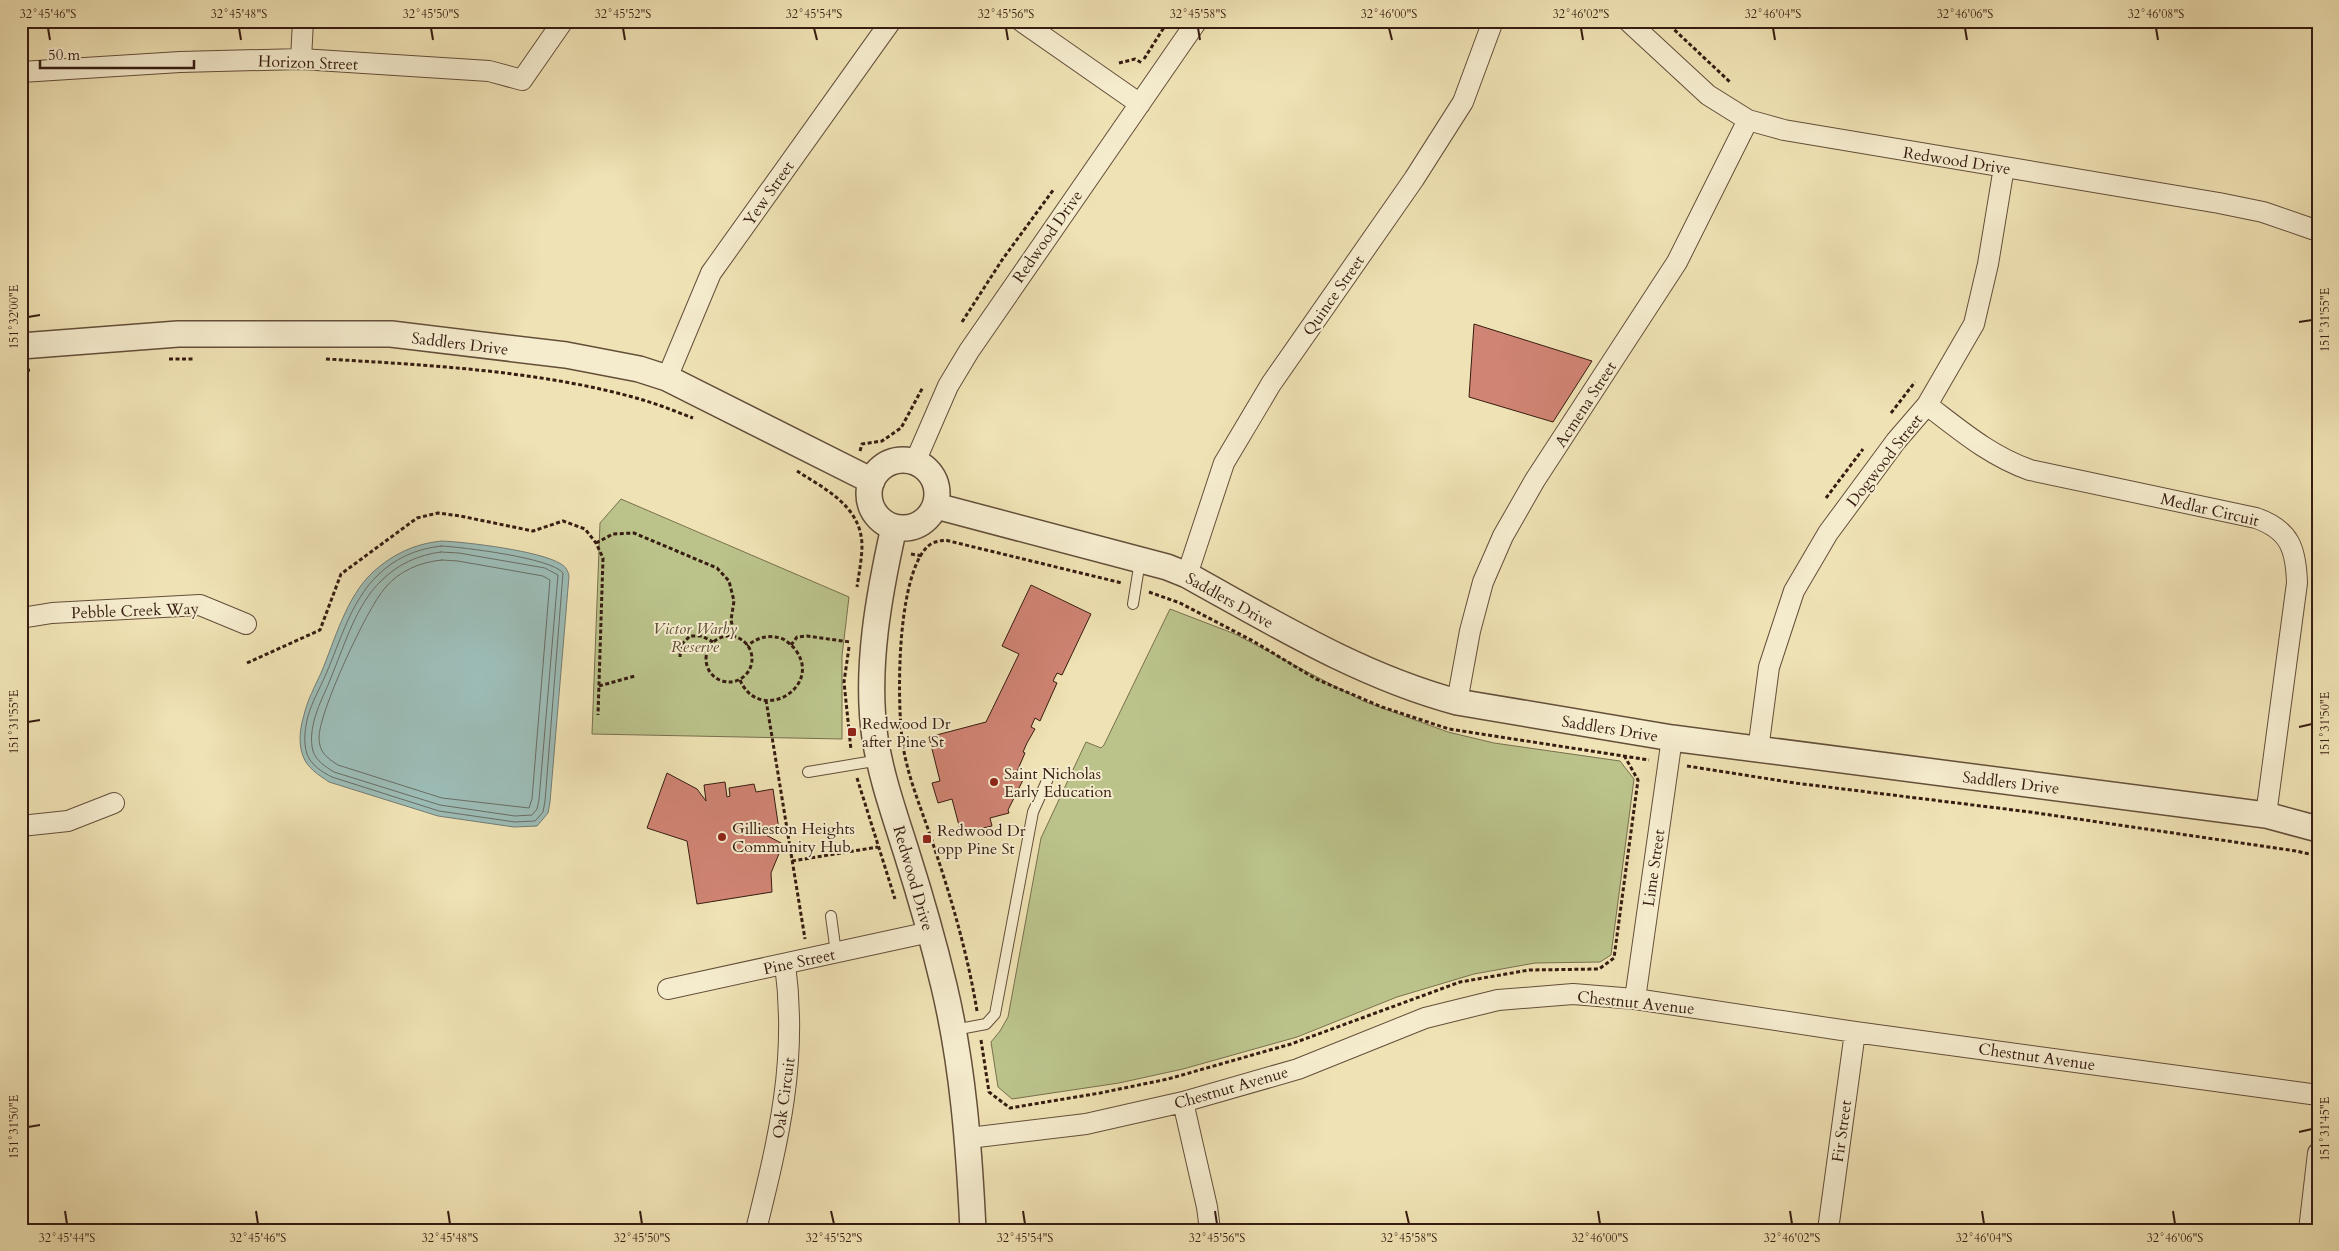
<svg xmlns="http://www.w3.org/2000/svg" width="2339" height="1251" font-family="Cardo,serif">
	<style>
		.green { fill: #bbc38b; stroke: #78704e }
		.water { fill: #9cbcb6; stroke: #737c74 }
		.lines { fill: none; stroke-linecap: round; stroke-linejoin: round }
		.shore { stroke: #696c64; stroke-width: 1 }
		.building { fill: #d08473; stroke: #361c11 }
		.service-casing { stroke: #644e3a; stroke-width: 12 }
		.minor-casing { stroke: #644e3a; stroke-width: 22 }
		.tertiary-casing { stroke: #644e3a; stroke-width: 28 }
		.path { stroke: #361c11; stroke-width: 3; stroke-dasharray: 4 2.5; stroke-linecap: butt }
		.service { stroke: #f5ecce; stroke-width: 10 }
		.minor { stroke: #f5ecce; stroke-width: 20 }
		.tertiary { stroke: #f5ecce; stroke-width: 25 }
		.ticks { fill: none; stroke: #361c11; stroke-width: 2 }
		.poi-dot { fill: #8f2418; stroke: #f5ecce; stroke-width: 2 }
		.labels { text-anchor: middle; stroke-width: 4; stroke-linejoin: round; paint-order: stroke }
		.street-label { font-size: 16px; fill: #361c11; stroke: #f5ecce }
		.park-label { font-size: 16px; font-style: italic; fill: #5e4e36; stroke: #f5ecce }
		.poi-label { font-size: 16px; fill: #361c11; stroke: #f5ecce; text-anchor: start }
		.neatline { fill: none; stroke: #361c11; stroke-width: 2 }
		.ticks-label { font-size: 12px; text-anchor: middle; fill: #361c11 }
	</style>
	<rect width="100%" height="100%" fill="#efe2b4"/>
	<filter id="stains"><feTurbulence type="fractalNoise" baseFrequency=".004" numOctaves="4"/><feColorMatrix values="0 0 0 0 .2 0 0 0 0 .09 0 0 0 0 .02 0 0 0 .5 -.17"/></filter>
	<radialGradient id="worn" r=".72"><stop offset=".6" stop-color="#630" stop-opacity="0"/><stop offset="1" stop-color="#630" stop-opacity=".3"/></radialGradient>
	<path class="green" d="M621 499 849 597 842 656V739L592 734 600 523Z
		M1170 609 1235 634 1363 701 1448 732 1494 743 1620 761 1634 779 1611 955 1600 962 1535 963 1474 974 1397 997 1297 1037 1183 1069 1119 1083 1012 1099 998 1087 991 1042 1000 1031 1008 1017 1041 838 1086 742 1101 748 1104 745Z"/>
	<path class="water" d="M441 541C467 542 541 551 561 564 566 567 568 571 569 576L550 802 548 813 537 826 514 827 438 816 329 782C319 775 307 768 303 756 298 743 300 728 304 715 307 701 315 686 321 673 335 640 346 597 373 572 393 554 414 544 441 541Z"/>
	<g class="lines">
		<path class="shore" d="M441 546C462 547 552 558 563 573L545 801 543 812 535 821 515 822 439 811 332 777C322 772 311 765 307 754 303 742 305 728 308 716 312 702 320 688 326 674 340 642 351 601 377 576 395 558 416 549 441 546Z
			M441 552 459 553 545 568 558 575 539 800 537 809 532 815 515 816 440 805 334 772C326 767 316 761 313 751 310 740 312 728 315 717 319 703 327 689 332 675 345 644 356 605 381 581 398 564 418 555 441 552Z
			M442 560 458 561 543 576 550 580 532 799 529 808 442 798 338 765C327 758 319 752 319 738 318 714 367 608 385 588 399 571 420 562 442 560Z"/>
	</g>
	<path class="building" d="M1474 324 1592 361 1553 422 1469 397Z
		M1031 585 1091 614 1062 675 1057 673 1053 681 1057 683 1040 721 1035 718 1031 727 1035 729 1027 743 1023 752 1025 753 1015 776 1023 780 1008 810 1009 813 990 818 992 826 961 833 952 799 938 803 932 783 940 781 929 737 986 722 1019 654 1002 646Z
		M667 773 697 789 706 801 704 785 725 782 727 797 730 796 729 788 754 784 756 792 773 789 779 830 762 833 783 844 771 873 772 892 697 904 687 841 647 828Z"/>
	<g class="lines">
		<g class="service-casing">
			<path id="service" d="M1133 604 1140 561
				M808 772 880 760
				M831 916 836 953
				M954 1030 986 1024 995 1014 1033 812 1050 774"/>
		</g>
		<g class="minor-casing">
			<path id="minor" d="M1021 21 1140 104
				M1628 21 1708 95 1748 120 1784 130 2219 203 2263 212 2318 231
				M301 59 303 21
				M21 72 180 62 301 59 489 71 522 80 563 21
				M667 378 711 273 891 21
				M1927 405C1960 430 1990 456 2030 470L2256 518C2290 530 2296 549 2297 583L2266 815
				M915 462 948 386 969 351 1197 21
				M1187 575 1224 463 1271 384 1414 179 1463 102 1493 21
				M21 618 52 613 200 605 246 624
				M1457 702 1470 631 1483 582 1503 536 1535 480 1677 262 1748 120
				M1758 750 1769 667 1794 591 1828 533 1896 441 1927 405 1974 324 1988 264 2004 167
				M21 826 68 821 114 803
				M668 989 930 932
				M1635 999 1672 738
				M1183 1102 1207 1207 1210 1230
				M969 1138 1086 1124 1183 1102 1298 1069 1425 1018 1498 1000 1573 994 1635 999 1855 1032 2318 1095
				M756 1230C779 1137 798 1060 785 964
				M1828 1230 1855 1032
				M2309 1230 2318 1153"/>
		</g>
		<g class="tertiary-casing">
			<path id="tertiary" d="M21 346 178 334H391L566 355 639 369 667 378 872 481
				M869 494a34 34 0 1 1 68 0a34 34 0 1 1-68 0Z
				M936 506 1167 567 1187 575C1274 623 1360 676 1457 702L1672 738 2266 815 2318 829
				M894 527C879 594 865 669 875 738 881 776 894 813 906 851 920 895 933 940 944 986 963 1066 969 1147 973 1230"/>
		</g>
		<path class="path" d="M1665 21 1730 82
			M1144 59 1168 21
			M1119 63 1135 59 1142 63
			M962 322 1002 260 1054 189
			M169 359H195
			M326 359C428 365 545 371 643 400 660 405 677 412 693 418
			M21 371 30 370
			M1891 413 1915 382
			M860 451 862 444 882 441 901 428 923 387
			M797 471C825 489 861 506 862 545 862 558 859 573 857 587
			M1826 498 1863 449
			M596 543 613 534 634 533 717 568 729 581 734 601 731 620 735 637
			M911 554 923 556
			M1149 592 1180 603 1253 641 1316 679 1382 707 1449 729 1649 760
			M706 659a23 23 0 1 1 46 0a23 23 0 1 1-46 0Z
			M791 645 797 637 807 636 850 642
			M849 647 844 682 851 750
			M680 657 681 645 690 636H702L713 642
			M247 663 320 630 341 574 417 518 438 513 460 516 533 531 563 521 585 529 596 543 603 558 598 715
			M740 680C759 724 821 689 797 652 793 646 788 642 783 639 769 634 758 637 747 646
			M599 686 635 676
			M766 700 805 939
			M1687 766 1795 783 2030 812 2296 851 2318 856
			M857 778 895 899
			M792 861 878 847
			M977 1011C968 956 952 900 934 847 923 812 906 775 902 738 897 696 897 578 927 547 932 542 939 541 945 540L1122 583
			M981 1040 989 1092 1010 1108 1100 1093 1168 1079 1291 1044 1460 982 1529 970 1599 969 1614 958 1638 780 1625 757"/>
		<use href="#service" class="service"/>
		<use href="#minor" class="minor"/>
		<use href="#tertiary" class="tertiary"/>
	</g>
	<path class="ticks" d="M48 28 50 40M239 28 241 40M431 28 433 40M623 28 625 40M814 28 817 40M1006 28 1008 40M1198 28 1200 40M1389 28 1392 40M1581 28 1583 40M1773 28 1775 40M1965 28 1967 40M2156 28 2158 40M28 317 40 315M2299 322 2312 320M28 722 40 720M2299 727 2312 724M28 1127 40 1125M2299 1132 2312 1129M65 1211 67 1224M256 1211 258 1224M448 1211 450 1224M640 1211 642 1224M831 1211 834 1224M1023 1211 1025 1224M1215 1211 1217 1224M1406 1211 1409 1224M1598 1211 1600 1224M1790 1211 1792 1224M1982 1211 1984 1224M2173 1211 2175 1224"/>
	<g class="poi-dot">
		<rect x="847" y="727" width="10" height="10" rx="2.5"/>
		<circle cx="994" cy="782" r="5"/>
		<circle cx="722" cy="837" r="5"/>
		<rect x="922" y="834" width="10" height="10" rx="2.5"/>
	</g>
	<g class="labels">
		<g class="street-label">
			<text transform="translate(308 62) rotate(2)" y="6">Horizon Street</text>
			<text transform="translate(1957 160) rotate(9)" y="6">Redwood Drive</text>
			<text transform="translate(768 193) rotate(-55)" y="6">Yew Street</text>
			<text transform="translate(1047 236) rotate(-55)" y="6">Redwood Drive</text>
			<text transform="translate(1333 295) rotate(-55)" y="6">Quince Street</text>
			<text transform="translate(460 343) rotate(7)" y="6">Saddlers Drive</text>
			<text transform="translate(1585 404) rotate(-57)" y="6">Acmena Street</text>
			<text transform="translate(1884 460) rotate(-52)" y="6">Dogwood Street</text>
			<text transform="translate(2210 509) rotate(13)" y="6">Medlar Circuit</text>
			<text transform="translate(1230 600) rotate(29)" y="6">Saddlers Drive</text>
			<text transform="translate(135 610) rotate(-2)" y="6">Pebble Creek Way</text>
			<text transform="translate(1610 728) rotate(9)" y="6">Saddlers Drive</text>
			<text transform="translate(2011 782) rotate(7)" y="6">Saddlers Drive</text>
			<text transform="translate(1653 868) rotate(-82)" y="6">Lime Street</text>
			<text transform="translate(914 878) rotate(74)" y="6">Redwood Drive</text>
			<text transform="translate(799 961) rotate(-12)" y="6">Pine Street</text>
			<text transform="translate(1636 1002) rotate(6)" y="6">Chestnut Avenue</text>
			<text transform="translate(2037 1056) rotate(8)" y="6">Chestnut Avenue</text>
			<text transform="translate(1231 1087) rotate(-16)" y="6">Chestnut Avenue</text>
			<text transform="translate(783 1098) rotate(-82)" y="6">Oak Circuit</text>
			<text transform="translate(1841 1131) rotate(-82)" y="6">Fir Street</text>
		</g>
		<g class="park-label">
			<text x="695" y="634">Victor Warby<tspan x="695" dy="18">Reserve</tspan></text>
		</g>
		<g class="poi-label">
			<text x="862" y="729">Redwood Dr<tspan x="862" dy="18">after Pine St</tspan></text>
			<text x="1004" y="779">Saint Nicholas<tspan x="1004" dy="18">Early Education</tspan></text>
			<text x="732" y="834">Gillieston Heights<tspan x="732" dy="18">Community Hub</tspan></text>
			<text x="937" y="836">Redwood Dr<tspan x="937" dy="18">opp Pine St</tspan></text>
		</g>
	</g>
	<rect width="2339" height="1251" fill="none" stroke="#efe2b4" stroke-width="55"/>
	<path d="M40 60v8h154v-8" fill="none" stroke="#361c11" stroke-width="2.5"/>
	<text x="48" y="60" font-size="15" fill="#361c11" stroke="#f5ecce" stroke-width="4" paint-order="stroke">50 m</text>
	<rect x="28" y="28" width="2284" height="1196" class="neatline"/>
	<g class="ticks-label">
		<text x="48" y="18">32°45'46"S</text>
		<text x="239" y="18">32°45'48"S</text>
		<text x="431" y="18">32°45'50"S</text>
		<text x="623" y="18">32°45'52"S</text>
		<text x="814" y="18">32°45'54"S</text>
		<text x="1006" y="18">32°45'56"S</text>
		<text x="1198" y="18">32°45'58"S</text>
		<text x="1389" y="18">32°46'00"S</text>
		<text x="1581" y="18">32°46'02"S</text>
		<text x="1773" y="18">32°46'04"S</text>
		<text x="1965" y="18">32°46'06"S</text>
		<text x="2156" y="18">32°46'08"S</text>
		<text transform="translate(14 317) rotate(-90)" y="4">151°32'00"E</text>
		<text transform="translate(2325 320) rotate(-90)" y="4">151°31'55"E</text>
		<text transform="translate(14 722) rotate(-90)" y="4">151°31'55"E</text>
		<text transform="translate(2325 724) rotate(-90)" y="4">151°31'50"E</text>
		<text transform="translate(14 1127) rotate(-90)" y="4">151°31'50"E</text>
		<text transform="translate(2325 1129) rotate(-90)" y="4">151°31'45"E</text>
		<text x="67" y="1242">32°45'44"S</text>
		<text x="258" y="1242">32°45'46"S</text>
		<text x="450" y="1242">32°45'48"S</text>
		<text x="642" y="1242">32°45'50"S</text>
		<text x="834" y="1242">32°45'52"S</text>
		<text x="1025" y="1242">32°45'54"S</text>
		<text x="1217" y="1242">32°45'56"S</text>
		<text x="1409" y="1242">32°45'58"S</text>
		<text x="1600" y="1242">32°46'00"S</text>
		<text x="1792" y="1242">32°46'02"S</text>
		<text x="1984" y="1242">32°46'04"S</text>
		<text x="2175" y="1242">32°46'06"S</text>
	</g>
	<rect width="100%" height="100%" filter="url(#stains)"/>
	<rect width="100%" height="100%" fill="url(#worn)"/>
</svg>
